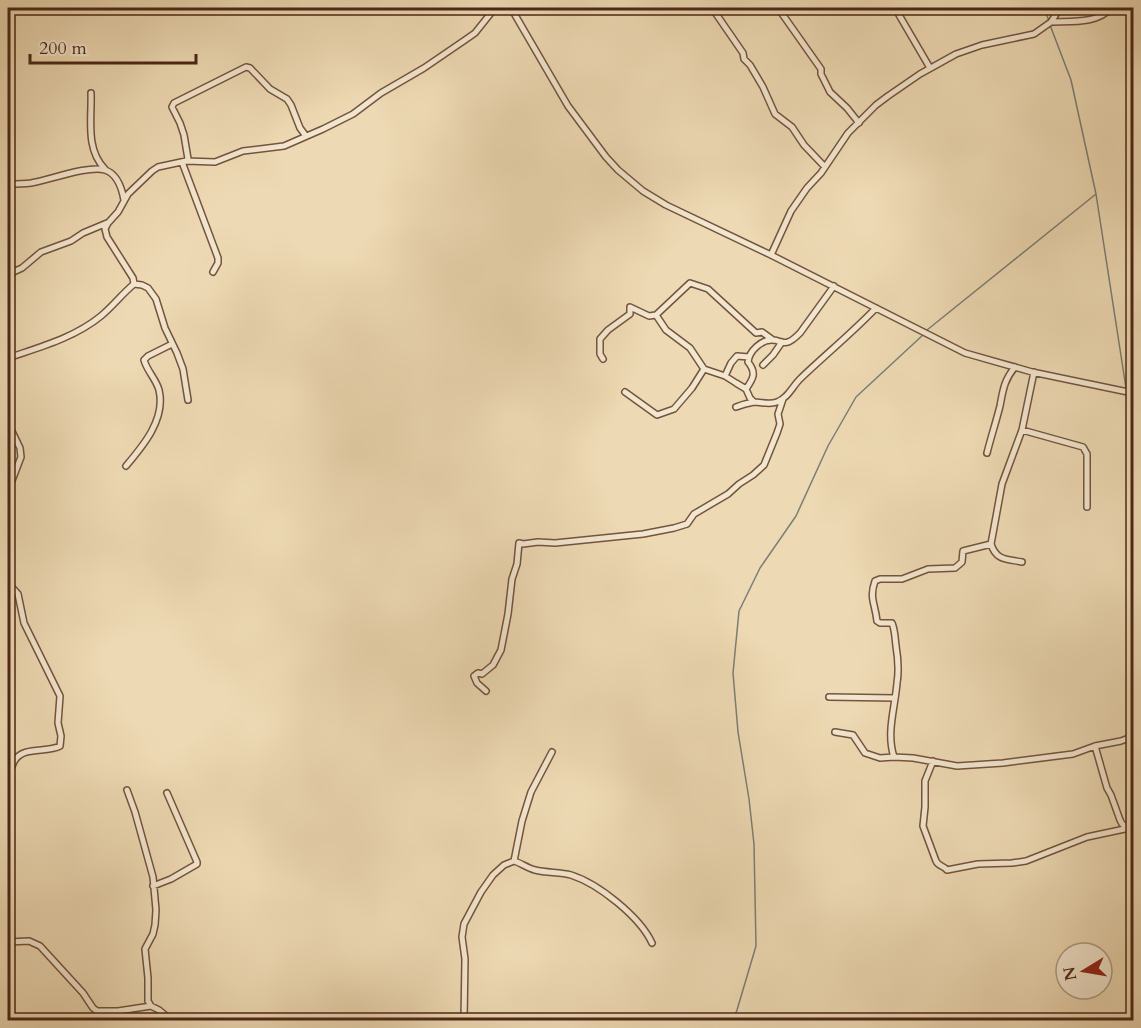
<svg xmlns="http://www.w3.org/2000/svg" width="1141" height="1028" font-family="Cardo,serif">
	<style>
		.lines { fill: none; stroke-linecap: round; stroke-linejoin: round }
		.stream { stroke: #7b7e76; stroke-width: 1.5 }
		.minor-casing { stroke: #73543f; stroke-width: 8 }
		.minor { stroke: #f3e6ce; stroke-width: 5 }
	</style>
	<rect width="100%" height="100%" fill="#edd9b3"/>
	<filter id="stains"><feTurbulence type="fractalNoise" baseFrequency=".00333" numOctaves="4"/><feColorMatrix values="0 0 0 0 .2 0 0 0 0 .09 0 0 0 0 .02 0 0 0 .5 -.17"/></filter>
	<radialGradient id="worn" r=".72"><stop offset=".6" stop-color="#630" stop-opacity="0"/><stop offset="1" stop-color="#630" stop-opacity=".3"/></radialGradient>
	<g class="lines">
		<path class="stream" d="M1044 8 1049 21
			M1050 25 1071 80 1096 194 1126 388
			M927 330 1096 194
			M1128 398 1134 406
			M733 1020 737 1010 756 946 754 844 749 799 738 732 733 673 739 611 760 568 796 516 828 446 856 397 924 334"/>
		<g class="minor-casing">
			<path id="minor" d="M511 8 568 106 606 157 618 170 643 191 666 205 771 255 965 353 1032 372 1128 392 1134 395
				M712 8 743 53 744 59 750 65 763 87 775 114 792 127 804 145 825 167
				M778 8 821 69V74L830 92 847 108 859 123
				M895 8 930 68
				M1051 22C1070 21 1098 24 1111 8
				M91 93C92 118 85 149 105 169
				M186 161 188 159 184 135 180 123 172 107 174 103 246 67 250 68 270 89 287 99 291 105 300 128 306 136
				M182 162 218 258V263L213 272
				M8 184C15 184 23 184 31 183 50 180 88 165 105 170 118 174 122 189 124 200
				M771 255 791 211 807 188 821 173 848 133 876 105 888 96 920 74 956 54 982 45 1034 34 1051 22 1060 8
				M11 273 22 268 41 252 71 241 83 233 107 223
				M134 284 133 278 107 237 105 229 108 223 118 212 128 194 152 171 158 167 186 161 215 162 243 151 284 146 323 129 353 114 381 93 424 68 465 40 475 33 495 8
				M656 315 666 330 690 348 704 369 725 376 736 383 746 389 750 398 754 402
				M8 358C40 347 74 338 101 316 113 306 122 294 134 284L142 285 148 288 156 299 165 328 177 353 183 369 188 400
				M603 359 600 354V339L608 330 630 314V307L649 316 656 315 690 283 708 289 756 333 762 332 773 340
				M763 365 773 355 782 342
				M725 376 731 363 737 356 749 357
				M746 389C753 379 757 373 748 362 749 351 762 339 773 340 778 340 783 344 788 342 792 341 797 336 800 333L834 286
				M625 392 657 415 674 409 692 388 704 369
				M736 407C741 405 748 403 754 402 762 402 769 405 777 402 788 398 792 387 800 379 825 355 852 333 876 308
				M8 423 20 448 21 457 8 491
				M1022 430 1083 447 1087 454V507
				M987 453C991 437 996 422 1000 406 1003 390 1004 380 1015 367
				M126 466C143 446 166 419 159 390 156 379 147 371 144 360L148 356 172 344
				M991 544 963 551 962 562 955 568 928 569 902 579H880L875 581C869 598 875 603 877 621L880 623H892C895 630 895 638 896 646 898 658 899 671 897 683 895 708 886 733 894 757L913 758 957 766 1003 763 1073 754 1095 746
				M1022 562C1008 559 996 561 991 544L1002 484 1022 430 1034 372
				M486 691 477 683 474 676 478 673 482 674 493 665 501 650 508 614 512 579 517 564 519 543 523 544 538 542 555 543 643 534 674 528 687 524 694 514 728 494 739 484 753 475 764 465 777 433 780 424 778 414 783 399
				M1134 692 1131 700 1134 706
				M829 697 895 698
				M835 732 853 735 865 753 880 758 894 757
				M933 761 925 781V807L923 826 936 861C938 866 944 866 947 870L978 864 1012 863 1026 861 1087 837 1134 827
				M8 778C10 772 12 765 15 760 24 746 47 753 60 746L61 736 58 723 60 696 24 623 18 594 8 583
				M127 790 135 812 153 877 156 910 155 925 153 934 145 949 148 978V1001L151 1006
				M1129 827C1124 826 1122 825 1120 820L1111 795 1107 788 1095 746 1121 741 1134 736
				M1134 828V836
				M514 861C521 863 527 868 535 870 547 873 560 872 571 875 599 884 640 917 652 943
				M153 886 171 879 197 864V862L167 793
				M8 942 29 941 40 946 83 993 93 1008 97 1011H118L151 1006 159 1010 171 1020
				M464 1020 465 959 462 937 464 924 481 892 493 875 504 865 514 861 522 821 531 792 552 752"/>
		</g>
		<use href="#minor" class="minor"/>
	</g>
	<rect width="1141" height="1028" fill="none" stroke="#edd9b3" stroke-width="30"/>
	<rect x="9" y="9" width="1123" height="1010" fill="none" stroke="#4a2718" stroke-width="3"/>
	<rect x="15" y="15" width="1111" height="998" fill="none" stroke="#4a2718" stroke-width="1.5"/>
	<g transform="translate(1084 971) rotate(259)"><circle r="28" fill="#f3e6ce" stroke="#af9a85" stroke-width="1.5"/>
	<path d="M0-4.5L10 22L0 15L-10 22Z" fill="#8f2418"/>
	<text y="-9" font-size="16" font-weight="bold" text-anchor="middle" fill="#4a2718">N</text>
	</g>
	<path d="M30 54v9h166v-9" fill="none" stroke="#4a2718" stroke-width="3"/>
	<text x="39" y="54" font-size="18" fill="#4a2718" stroke="#f3e6ce" stroke-width="4.5" paint-order="stroke">200 m</text>
	<rect width="100%" height="100%" filter="url(#stains)"/>
	<rect width="100%" height="100%" fill="url(#worn)"/>
</svg>
